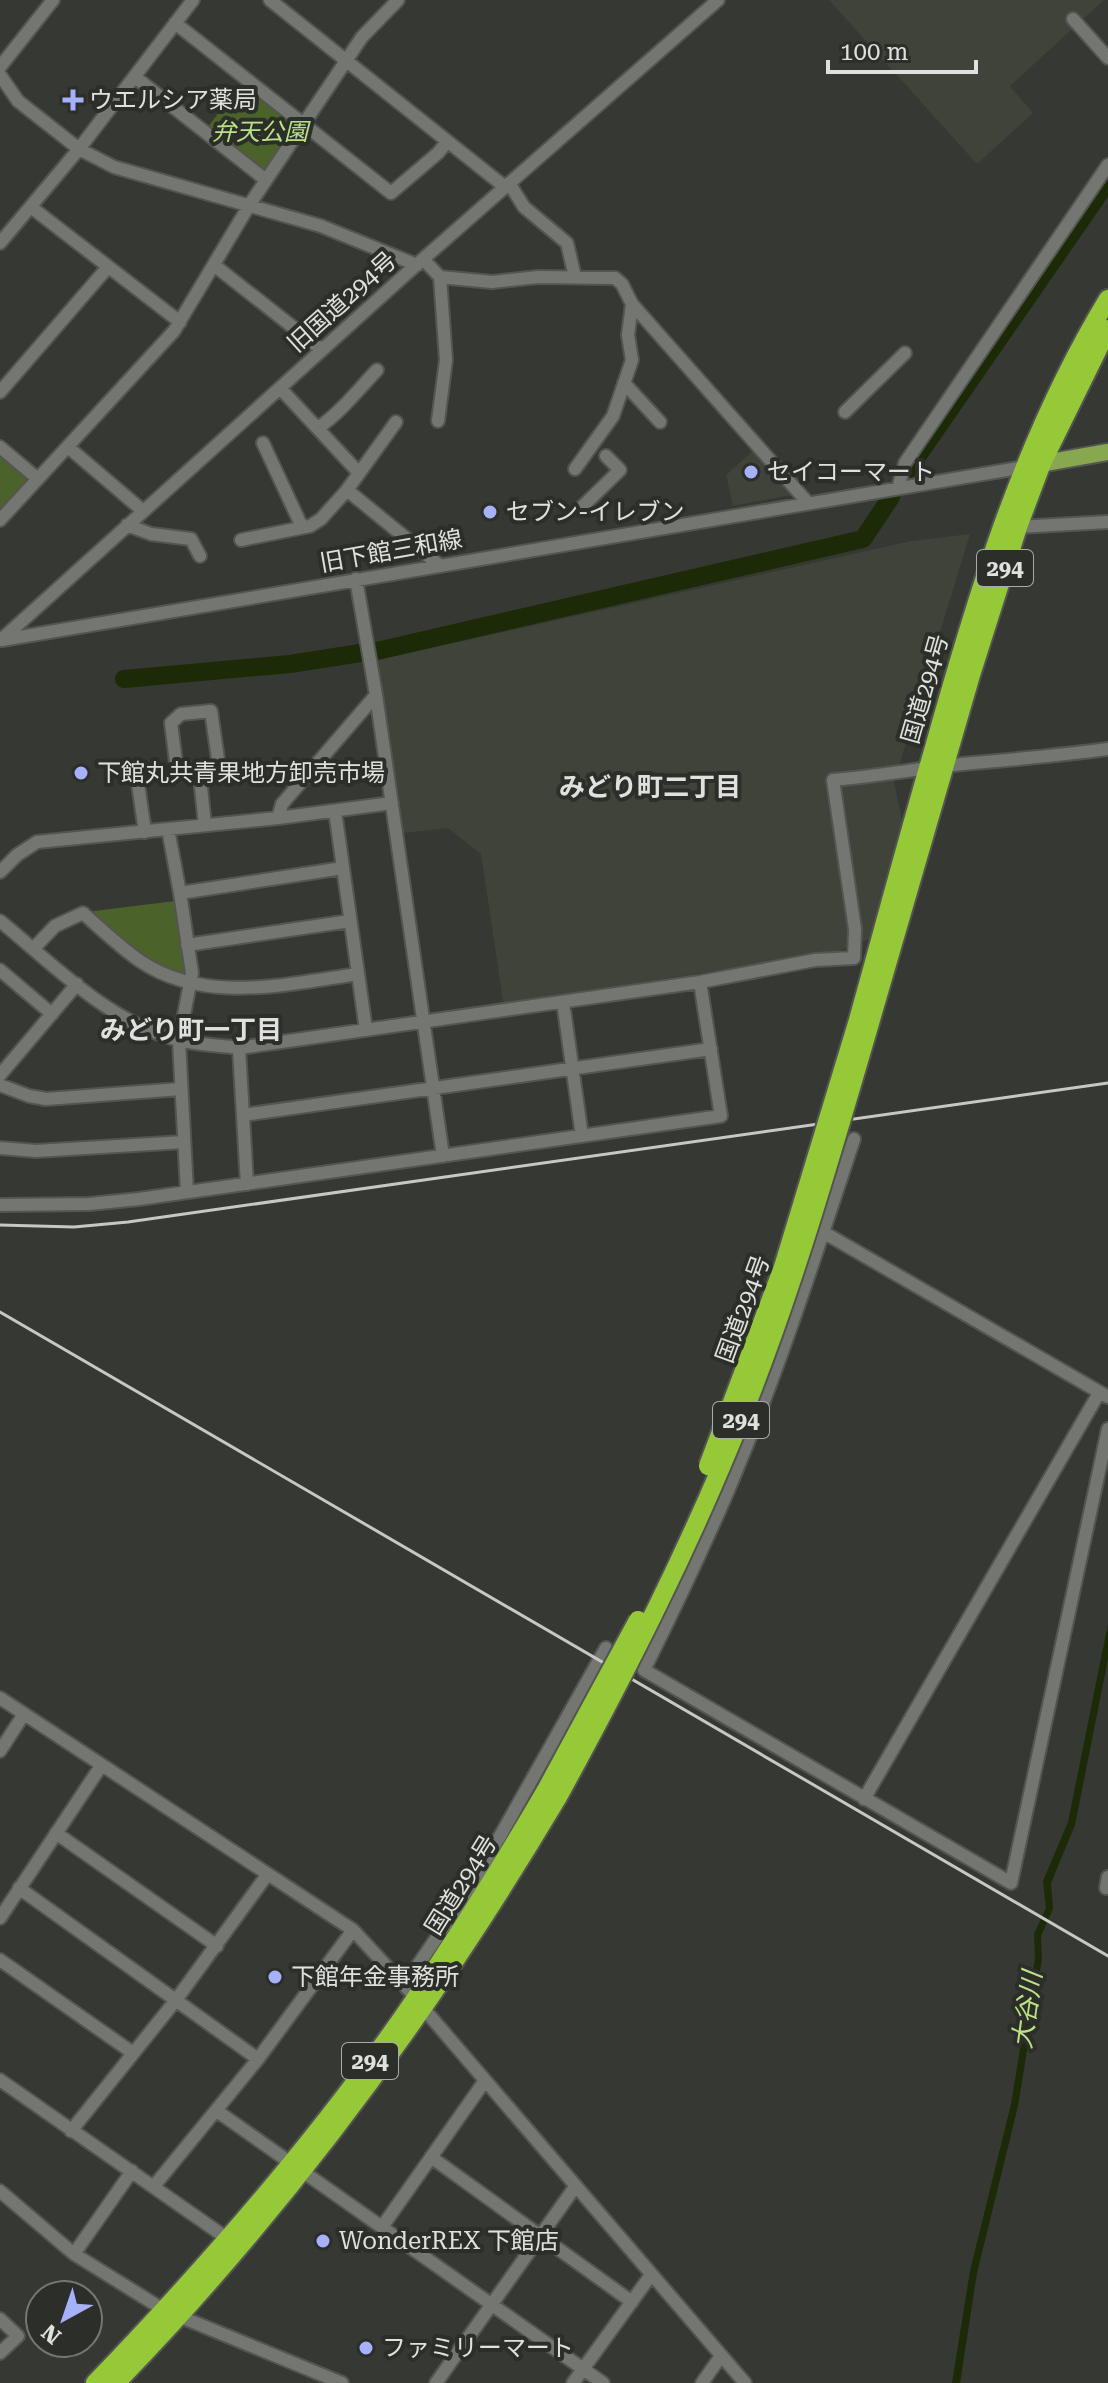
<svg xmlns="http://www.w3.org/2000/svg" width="1108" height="2383" font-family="'Roboto Serif','Noto Sans JP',serif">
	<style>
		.built { fill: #3f4339 }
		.green { fill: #4c622b }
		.water { fill: #1d2a07 }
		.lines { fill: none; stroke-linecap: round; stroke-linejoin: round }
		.river { stroke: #1d2a07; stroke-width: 18 }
		.minor-casing { stroke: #545552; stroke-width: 16 }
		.major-casing { stroke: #545552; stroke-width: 20 }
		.highway-casing { stroke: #545552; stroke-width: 22 }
		.minor { stroke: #747771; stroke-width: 12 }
		.major { stroke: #88a84f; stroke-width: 16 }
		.highway { stroke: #96c938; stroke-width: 18 }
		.rail { stroke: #c7c8c5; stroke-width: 3 }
		.highway-bridge-casing { stroke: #545552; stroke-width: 22; stroke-linecap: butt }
		.highway-bridge { stroke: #96c938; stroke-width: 18 }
		.poi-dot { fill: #a6b1fc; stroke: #2b2e29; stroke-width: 3 }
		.labels { text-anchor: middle; stroke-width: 8; stroke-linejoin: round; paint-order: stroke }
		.shield { fill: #2b2e29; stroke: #aaaba8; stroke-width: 2 }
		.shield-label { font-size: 22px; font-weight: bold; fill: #e0e1de }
		.poi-label { font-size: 24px; fill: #e0e1de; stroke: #2b2e29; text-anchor: start }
		.park-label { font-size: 24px; font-style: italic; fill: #bae184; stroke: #2b2e29 }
		.street-label { font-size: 24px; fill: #e0e1de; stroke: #2b2e29 }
		.neighbourhood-label { font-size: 26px; font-weight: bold; fill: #e0e1de; stroke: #2b2e29 }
		.water-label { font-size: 26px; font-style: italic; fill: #bbe285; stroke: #2b2e29 }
	</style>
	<rect width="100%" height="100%" fill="#353833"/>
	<path class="built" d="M829 0H1104L1010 86 1033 113 977 164Z
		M755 449 797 494 733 506 726 475Z
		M970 534 894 782 902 821 870 939 839 951 507 1004 503 1001 481 854 448 828 404 833 378 660 911 541Z"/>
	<path class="green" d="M243 81 295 122 297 130 272 170 263 172 207 128Z
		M0 450 32 479 0 514Z
		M175 901 187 973 183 976 149 962 93 916 94 911Z"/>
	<path class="water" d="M1108 1624V1659L1075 1825 1051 1883 1053 1909 1041 1936 1042 1959 1018 2106 977 2273 960 2383H952L970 2271 1011 2104 1035 1958 1034 1934 1046 1908 1043 1881 1068 1822Z"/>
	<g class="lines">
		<path class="river" d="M908 470 1108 181
			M377 651 863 539 891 497
			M124 679 290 664 360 653"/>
		<g class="minor-casing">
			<path id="minor" d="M270 0 505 187
				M1073 19 1108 58
				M175 23 391 193 438 153 447 142
				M0 67 53 0
				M0 75 18 101 79 149 114 167 321 226 417 265
				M135 77 266 180
				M509 183 524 207 567 243 575 277
				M31 207 180 322
				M0 243 79 149 193 0
				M423 259 440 277 492 282 538 277 615 278 622 284 632 304 808 503
				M214 265 322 350
				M624 383 660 422
				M280 388 359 473
				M0 392 108 267
				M845 412 905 353
				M438 421 446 360 440 277
				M396 422 347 490 439 565
				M318 428C341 412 358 390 377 370
				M263 443 302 527
				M0 447 38 479
				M68 447 142 510
				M575 469 613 416 632 360 628 335 632 304
				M898 488 905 463 1108 165
				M582 507 620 470 606 456
				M0 520 174 331 250 204 362 37 398 0
				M127 525 151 534 191 539 200 556
				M1018 527 1108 522
				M241 540 310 526 321 519 347 490
				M356 579 376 695 443 1156
				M1 640 406 274 718 0
				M2 640 1025 467
				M199 769 219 766 211 711 181 714 171 723 177 770 199 769 205 825
				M137 777 145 832
				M335 811 366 1030
				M278 818 282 804 376 695
				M168 829 180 893
				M0 872 17 855 37 842 278 818 392 803
				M0 921C54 965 108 1022 178 1040 197 1045 219 1045 239 1048L700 982 815 960 854 958 855 929 833 780C880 776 927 767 973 763 1019 759 1063 755 1108 749
				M187 945 350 921
				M34 948 55 926 83 913C101 929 120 947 140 961 205 1005 287 984 358 974
				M0 970 52 1014
				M563 1002 582 1136
				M239 1048 247 1184
				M0 1075 77 984
				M0 1085 29 1096 46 1099 181 1089
				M243 1115 711 1049
				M854 1139C814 1260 775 1382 724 1500 699 1557 672 1614 644 1670L1011 1883 1108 1429
				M0 1148 36 1151 184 1142
				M187 1192 179 1041 192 973 180 893 343 868
				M0 1205 89 1204 139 1199 721 1116 700 982
				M823 1232 1108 1397
				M0 1698 353 1930 416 1998
				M0 1751 24 1714
				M864 1799 1099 1393
				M56 1833 217 1946
				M19 1888 258 2059
				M1106 1888 1108 1877
				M0 1918 101 1766
				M0 1960 133 2053
				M405 1984 472 1886 606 1648
				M424 2009 745 2383
				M0 2080 228 2239
				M217 2111 603 2383
				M71 2131 176 2000 267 1875
				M431 2157 632 2302
				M154 2186 258 2059 353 1930
				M0 2191 74 2254 164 2310 342 2383
				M382 2227 484 2082
				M74 2254 132 2171
				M0 2319 18 2336 0 2353
				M436 2383 575 2187
				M573 2383 651 2275
				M702 2383 721 2356"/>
		</g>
		<g class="major-casing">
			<path id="major" d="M1034 465 1108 452"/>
		</g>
		<g class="highway-casing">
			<path id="highway" d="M858 1020C883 930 907 840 933 751 977 594 1023 439 1108 299
				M870 1023 971 675 1018 527 1042 463 1108 329
				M95 2383C205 2269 309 2150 400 2021 452 1946 500 1869 546 1790
				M116 2383C288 2206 432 2009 558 1797"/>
		</g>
		<use href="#minor" class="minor"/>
		<use href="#major" class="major"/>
		<use href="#highway" class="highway"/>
		<path class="rail" d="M0 1225 74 1227 128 1222 1108 1083
			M0 1312 1108 1956"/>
		<g class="highway-bridge-casing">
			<path id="highway-bridge" d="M708 1466 783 1267 858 1020
				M546 1790 638 1620
				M558 1797C627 1671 692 1543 745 1409 795 1283 832 1153 870 1023"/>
		</g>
		<use href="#highway-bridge" class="highway-bridge"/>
	</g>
	<g class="poi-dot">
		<path d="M69 88h8v8h8v8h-8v8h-8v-8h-8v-8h8z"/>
		<circle cx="751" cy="472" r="8"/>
		<circle cx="490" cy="512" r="8"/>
		<circle cx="81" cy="773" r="8"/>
		<circle cx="275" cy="1977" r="8"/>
		<circle cx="323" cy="2241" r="8"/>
		<circle cx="366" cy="2348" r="8"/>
	</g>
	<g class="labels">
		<g class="shield">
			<rect x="977" y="550" width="56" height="36" rx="6"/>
			<rect x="713" y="1402" width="56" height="36" rx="6"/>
			<rect x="342" y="2043" width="56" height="36" rx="6"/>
		</g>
		<g class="shield-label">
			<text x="1005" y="576">294</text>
			<text x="741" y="1428">294</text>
			<text x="370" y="2069">294</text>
		</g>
		<g class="poi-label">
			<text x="89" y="108">ウエルシア薬局</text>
			<text x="767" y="480">セイコーマート</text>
			<text x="506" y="520">セブン-イレブン</text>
			<text x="97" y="781">下館丸共青果地方卸売市場</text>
			<text x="291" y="1985">下館年金事務所</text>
			<text x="339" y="2249">WonderREX 下館店</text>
			<text x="382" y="2356">ファミリーマート</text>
		</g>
		<g class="park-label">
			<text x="260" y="140">弁天公園</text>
		</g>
		<g class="street-label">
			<text transform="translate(342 302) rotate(-42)" y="8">旧国道294号</text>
			<text transform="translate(391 551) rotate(-10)" y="8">旧下館三和線</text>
			<text transform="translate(925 689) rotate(-74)" y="8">国道294号</text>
			<text transform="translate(743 1309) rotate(-70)" y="8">国道294号</text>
			<text transform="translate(461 1885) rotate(-58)" y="8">国道294号</text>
		</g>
		<g class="neighbourhood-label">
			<text x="650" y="796">みどり町二丁目</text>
			<text x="191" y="1039">みどり町一丁目</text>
		</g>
		<g class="water-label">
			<text transform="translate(1027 2010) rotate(-82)" y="9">大谷川</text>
		</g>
	</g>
	<g transform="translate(64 2319) rotate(220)"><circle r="38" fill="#2b2e29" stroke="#737671" stroke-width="2"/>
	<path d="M0-6L14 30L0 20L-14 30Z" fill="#a6b1fc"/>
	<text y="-12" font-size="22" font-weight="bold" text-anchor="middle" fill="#e0e1de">N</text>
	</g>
	<path d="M828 60v12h148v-12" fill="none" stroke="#e0e1de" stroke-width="4"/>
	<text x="840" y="60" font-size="24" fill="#e0e1de" stroke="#2b2e29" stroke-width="6" paint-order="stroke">100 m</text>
</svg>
